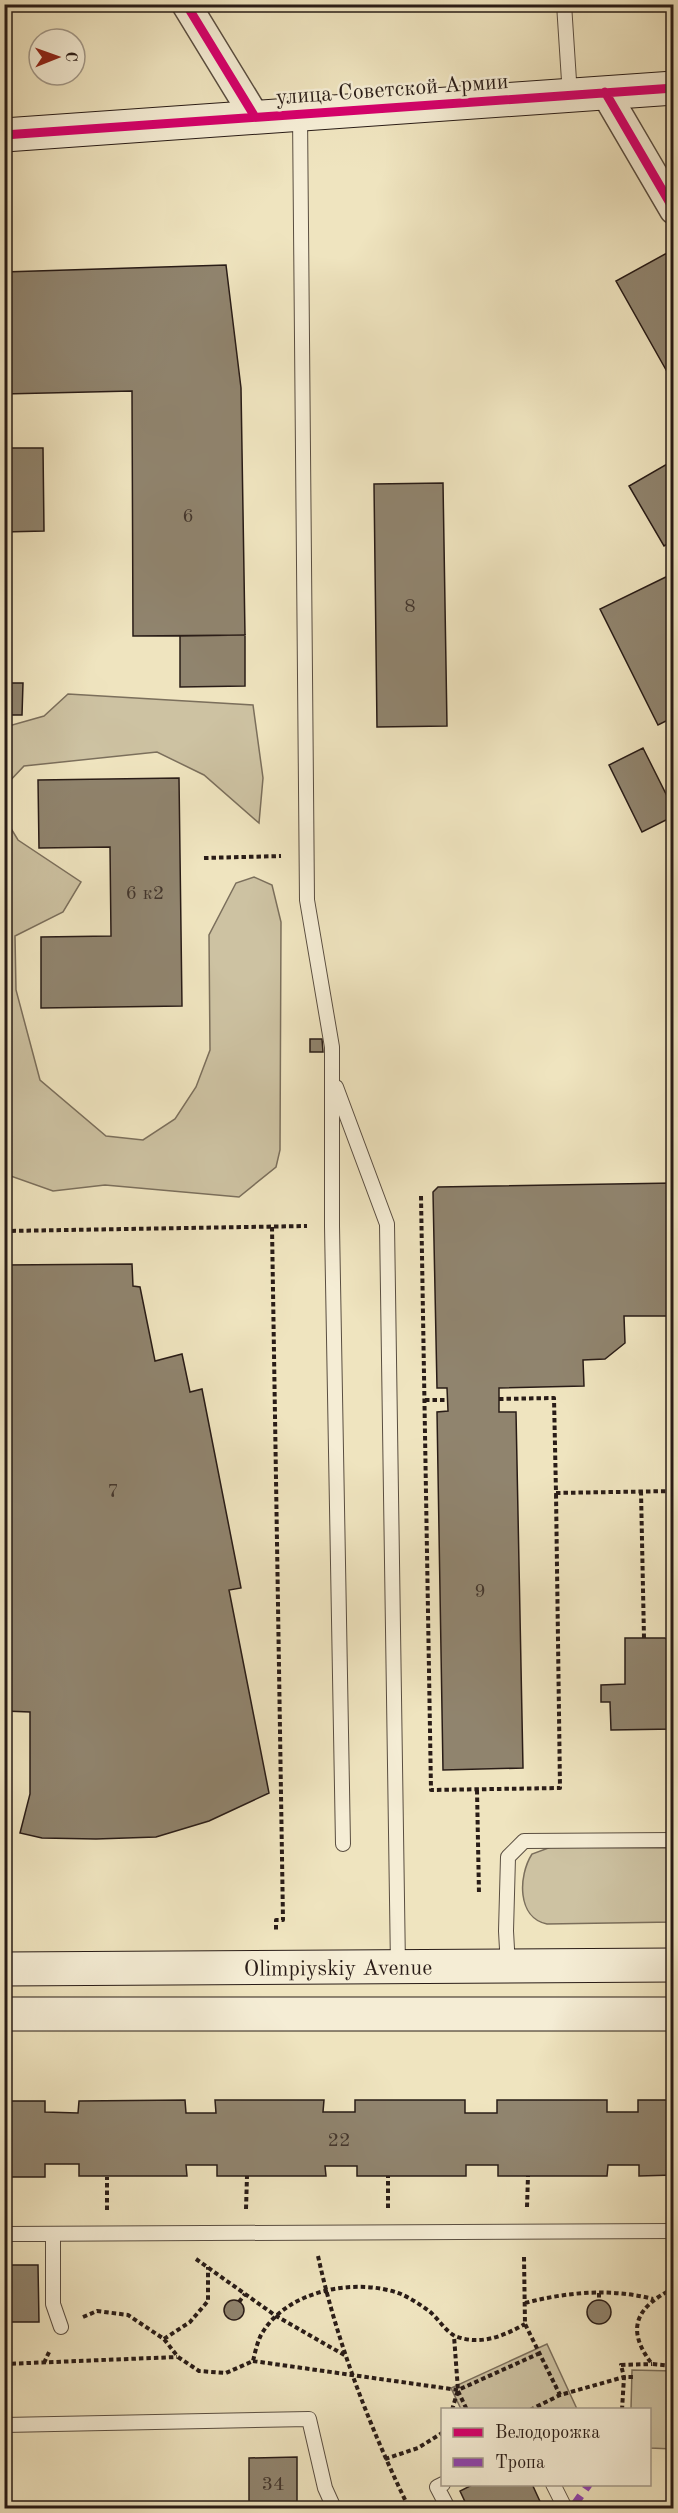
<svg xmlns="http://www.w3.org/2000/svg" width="678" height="2513" font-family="'Old Standard TT',serif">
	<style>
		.green { fill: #cdc2a2; stroke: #7b6f5c; stroke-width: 1.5 }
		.building { fill: #90846e; stroke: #291c17; stroke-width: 1.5 }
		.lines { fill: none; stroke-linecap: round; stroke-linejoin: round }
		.lane-casing { stroke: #5a4e41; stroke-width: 16 }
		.street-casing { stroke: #5a4e41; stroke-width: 31 }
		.secondary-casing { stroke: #291c17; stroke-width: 35 }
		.path { stroke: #291c17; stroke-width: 4; stroke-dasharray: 4.5 3; stroke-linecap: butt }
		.lane { stroke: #f5edd5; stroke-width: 14 }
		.street { stroke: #f5edd5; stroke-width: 28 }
		.secondary { stroke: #f5edd5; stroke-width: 33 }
		.quiet { stroke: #8e44ad; stroke-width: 8; stroke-dasharray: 15 8; stroke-linecap: butt }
		.cycleway-casing { stroke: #f5edd5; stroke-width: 13 }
		.cycleway { stroke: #d6006c; stroke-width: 9 }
		.labels { text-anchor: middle; stroke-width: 5; stroke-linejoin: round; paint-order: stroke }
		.number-label { font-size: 20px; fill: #43362d }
		.street-label { font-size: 22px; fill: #291c17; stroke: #f5edd5 }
	</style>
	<rect width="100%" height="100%" fill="#efe4bf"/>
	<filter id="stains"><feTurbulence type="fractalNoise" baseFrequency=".00333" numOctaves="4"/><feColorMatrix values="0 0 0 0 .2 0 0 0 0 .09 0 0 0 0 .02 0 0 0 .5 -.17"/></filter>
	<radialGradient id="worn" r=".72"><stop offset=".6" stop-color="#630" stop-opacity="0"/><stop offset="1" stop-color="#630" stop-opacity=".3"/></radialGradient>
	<path class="green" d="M68 694 253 705 263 778 259 823 204 775 157 752 24 766 5 786V727L44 716Z
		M4 817 18 840 81 882 63 912 15 936 16 990 40 1080 106 1136 143 1140 175 1119 196 1087 210 1050 209 935 236 883 254 877 272 885 281 922 280 1150 276 1167 239 1197 105 1185 53 1191 5 1174Z
		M551 1847 673 1848V1922L547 1924C517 1918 518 1876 532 1854Z
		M547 2344 577 2409H461L451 2388Z
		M632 2370 673 2371V2449L650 2448V2410L631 2409Z"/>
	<path class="building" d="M667 253 674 264V384L616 281Z
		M226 265 241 388 245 635 133 636 132 391 4 394V272Z
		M4 448H43L44 531 4 532Z
		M674 460V540L664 546 629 486Z
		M443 483 447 726 377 727 374 484Z
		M674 573V717L658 725 600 609Z
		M245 635V686L180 687V636Z
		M4 683H23L22 715H4Z
		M643 748 674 810V816L642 832 609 765Z
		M179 778 182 1006 41 1008V937L111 936 110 847 39 848 38 780Z
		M310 1039H322L323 1052H310Z
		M674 1183V1316H624L625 1343 605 1359 583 1360 584 1386 499 1388V1412H516L523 1768 443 1770 437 1412 448 1411 447 1388H437L433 1192 438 1187Z
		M132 1264 133 1286 140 1287 155 1361 182 1354 190 1392 202 1389 241 1588 229 1590 269 1793 209 1821 156 1837 96 1839 42 1838 20 1833 30 1794V1712L4 1711V1265Z
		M625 1638H665L674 1646V1729L611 1730 610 1702H601V1685L625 1684Z
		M185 2100 186 2113H216L215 2100H324L323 2112H355V2100H465V2113H497V2100H607V2112H638V2100H674V2175L639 2176V2165H608L607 2176H498V2165H466V2176H357V2166H325L326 2176H217V2165H186L187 2176H79V2164H45V2177H4V2101H45V2112L78 2113 79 2101Z
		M4 2265H38L39 2322H4Z
		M224 2310a10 10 0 1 1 20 0a10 10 0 1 1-20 0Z
		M587 2312a12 12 0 1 1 24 0a12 12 0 1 1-24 0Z
		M297 2457V2508H249V2458Z
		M474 2484H532L543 2508H468L460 2491Z"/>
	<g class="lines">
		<g class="lane-casing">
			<path id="lane" d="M564 4 570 96
				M300 114 307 900 332 1047V1226L343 1844
				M336 1087 387 1224 398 1967
				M508 1967 506 1931 508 1857 524 1841 674 1840
				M4 2234 674 2231
				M53 2234V2304L61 2327
				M4 2425 309 2419 325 2488 334 2508
				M443 2484 437 2487 448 2508
				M553 2484 565 2508"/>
		</g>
		<g class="street-casing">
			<path id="street" d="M186 4 255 117
				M605 92 674 210"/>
		</g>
		<g class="secondary-casing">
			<g id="secondary">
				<path d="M4 135 674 88"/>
				<path id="s1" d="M4 1969 674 1965"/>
				<path d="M4 2014H674"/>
			</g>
		</g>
		<path class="path" d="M204 858 281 856
			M421 1196 431 1790 560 1788 556 1493
			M272 1227 283 1920H276V1931
			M4 1231 307 1226
			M499 1399 554 1398 556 1493 674 1491
			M425 1400H448
			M641 1491 644 1638
			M477 1790 479 1894
			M671 2206V2175
			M527 2207 528 2176
			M388 2208V2176
			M246 2209 247 2176
			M107 2210V2177
			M318 2256C337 2343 370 2428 409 2508
			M673 2256V2288
			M524 2257 525 2324 560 2395 624 2377 621 2365 652 2364
			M196 2259 276 2316 346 2356
			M674 2288C636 2307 625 2329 652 2364L674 2366
			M599 2293V2301
			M239 2302 245 2294
			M525 2303C567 2292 611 2288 653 2299
			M83 2317 97 2311 128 2315 164 2339 178 2357 199 2371 226 2373 253 2361C255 2353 257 2343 261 2335 286 2290 356 2277 401 2294 410 2298 421 2305 429 2311 438 2318 445 2331 455 2336 480 2346 504 2336 525 2324
			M164 2339 190 2322 208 2301V2267
			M253 2361 458 2390 540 2353
			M44 2363 50 2350
			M4 2364 177 2357
			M458 2391 467 2410
			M452 2410 458 2390 454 2336
			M530 2410 560 2395
			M622 2410 624 2377H633
			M385 2459 418 2448 442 2433"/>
		<use href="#lane" class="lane"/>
		<use href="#street" class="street"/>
		<use href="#secondary" class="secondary"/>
		<path class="quiet" d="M572 2508 589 2484"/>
		<g class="cycleway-casing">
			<path id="cycleway" d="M186 4 255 117
				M605 92 674 210
				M4 135 674 88"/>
		</g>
		<use href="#cycleway" class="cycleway"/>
	</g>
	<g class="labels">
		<g class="number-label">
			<text x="188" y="522">6</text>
			<text x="410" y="612">8</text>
			<text x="145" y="899">6 к2</text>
			<text x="113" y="1497">7</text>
			<text x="480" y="1597">9</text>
			<text x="339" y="2146">22</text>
			<text x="273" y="2490">34</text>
		</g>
		<g class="street-label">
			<text transform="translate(392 88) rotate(-4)" y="8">улица Советской Армии</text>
			<text dy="8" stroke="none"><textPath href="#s1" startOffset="334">Olimpiyskiy Avenue</textPath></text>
		</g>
	</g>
	<rect width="678" height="2513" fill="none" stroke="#efe4bf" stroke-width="24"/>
	<rect x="6" y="6" width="666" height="2501" fill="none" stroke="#291c17" stroke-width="3"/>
	<rect x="12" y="12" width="654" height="2489" fill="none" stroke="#291c17" stroke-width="1.5"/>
	<rect x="441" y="2408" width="210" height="78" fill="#f5edd5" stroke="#a39989" stroke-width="1.5"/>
	<rect x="453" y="2428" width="30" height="9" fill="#d6006c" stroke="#a39989" stroke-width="1.5"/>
	<text x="495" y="2438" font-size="18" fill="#291c17">Велодорожка</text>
	<rect x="453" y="2458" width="30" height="9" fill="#8e44ad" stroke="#a39989" stroke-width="1.5"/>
	<text x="495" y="2468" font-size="18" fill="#291c17">Тропа</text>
	<g transform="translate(57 57) rotate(89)"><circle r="28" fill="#f5edd5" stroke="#a39989" stroke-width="1.5"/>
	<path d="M0-4.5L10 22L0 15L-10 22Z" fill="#8f2418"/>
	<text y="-9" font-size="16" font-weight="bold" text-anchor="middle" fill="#291c17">С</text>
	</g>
	<rect width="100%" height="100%" filter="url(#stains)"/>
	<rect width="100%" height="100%" fill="url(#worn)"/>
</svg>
